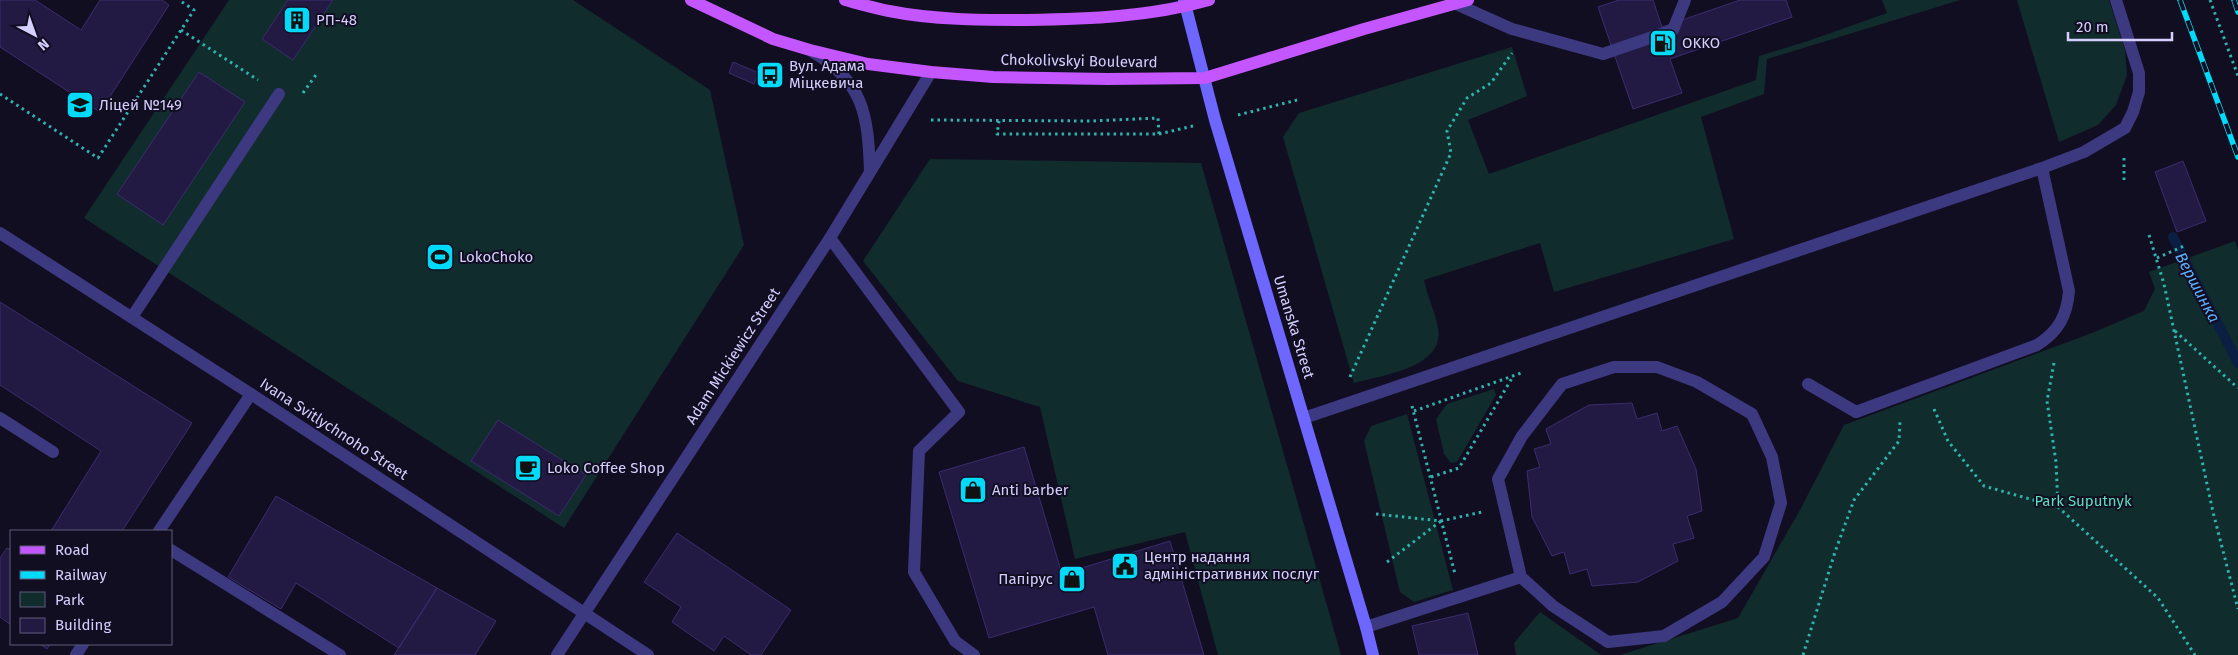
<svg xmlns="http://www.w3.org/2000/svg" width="2238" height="655" font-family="'Fira Sans',sans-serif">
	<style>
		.green { fill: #112c2c }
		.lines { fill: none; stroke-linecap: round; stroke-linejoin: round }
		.stream { stroke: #0b1f43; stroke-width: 10 }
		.building { fill: #231a43; stroke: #3b2c6f }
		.path { stroke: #2eb3ae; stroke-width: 3; stroke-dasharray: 2.5 4; stroke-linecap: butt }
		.lane { stroke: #3d3981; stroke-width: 12 }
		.street { stroke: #3d3981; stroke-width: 12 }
		.secondary { stroke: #6d66ff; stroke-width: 12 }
		.primary { stroke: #c356ff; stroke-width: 12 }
		.rail-casing { stroke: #01dbf9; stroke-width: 5.5 }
		.rail { stroke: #120e22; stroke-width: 4; stroke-dasharray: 11; stroke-linecap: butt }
		.labels { text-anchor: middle; stroke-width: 4; stroke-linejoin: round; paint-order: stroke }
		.poi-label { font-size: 15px; fill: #d5cfff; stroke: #120e22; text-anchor: start }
		.street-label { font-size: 15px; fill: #d5cfff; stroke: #120e22 }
		.park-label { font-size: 15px; fill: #5bdfc1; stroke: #120e22 }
		.water-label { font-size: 16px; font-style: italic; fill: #5db0ff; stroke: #120e22 }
	</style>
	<rect width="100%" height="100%" fill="#120e22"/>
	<path class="green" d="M229 0H573L710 90 744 245 564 528 84 218Z
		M1882 0H1960L1767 59 1764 94 1701 117 1734 239 1554 292 1540 243 1424 280C1427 296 1435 311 1438 328 1445 368 1382 375 1354 383L1283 137 1299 113 1512 47 1527 96 1468 120 1489 174 1756 80 1759 56 1808 41 1887 13Z
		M2017 0H2109L2125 50 2127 75 2116 105 2098 125 2059 142Z
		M930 159 1201 163 1341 655H1218L1185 532 1075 559 1040 407 958 381 863 261Z
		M2235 241 2238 250V655H1620L1738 618 1800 510 1844 425 2092 333 2144 311 2155 289 2149 272Z
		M1494 389 1496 395 1457 462 1451 463 1444 454 1436 419 1447 404Z
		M1407 414 1453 590 1414 602 1400 592 1364 441 1371 426Z
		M1540 612 1601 655H1516L1514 643Z"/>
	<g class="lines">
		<path class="stream" d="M2173 237 2238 363"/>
	</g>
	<path class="building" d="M0 0H35L81 30 100 0H162L169 5 100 112 0 47Z
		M288 0H333L293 60 262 39Z
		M1619 0H1653L1662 27 1740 0H1786L1792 17 1670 59 1682 93 1633 109 1598 7Z
		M733 62 759 73 754 84 729 73Z
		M199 72 245 102 163 225 117 194Z
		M2183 161 2206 221 2177 232 2155 172Z
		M0 302 192 423 122 531H51L101 451 0 385Z
		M1632 403 1637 419 1657 413 1662 431 1677 426 1696 469 1702 511 1687 516 1694 538 1673 544 1678 561 1638 582 1592 586 1587 569 1570 574 1564 552 1552 556 1532 517 1527 471 1540 467 1534 449 1551 444 1546 429 1589 405Z
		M498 420 586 475 559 516 471 461Z
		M1024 447 1062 574 1170 541 1204 655H1108L1094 607 989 638 939 472Z
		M276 496 437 588 399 648 296 583 281 609 228 577Z
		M677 533 791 610 761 655H751L724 636 714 651 672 622 681 607 644 582Z
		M7 548 11 550V625L0 617V558Z
		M437 588 496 621 475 655H394Z
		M1468 613 1478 655H1419L1412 626Z
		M40 644H50L47 649Z"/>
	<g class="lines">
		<path class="path" d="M2210 0 2238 76
			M181 30 258 80
			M303 93 318 72
			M0 94 98 158 194 10 179 0
			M1238 115 1301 99
			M931 120 1091 121 1158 118 1159 134H997L999 121
			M1159 134 1193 126
			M2124 180V158
			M2149 235 2164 284 2213 512 2238 609
			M2157 258 2184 246
			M2175 331 2238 388
			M2054 363 2047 401 2056 462 2058 507
			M1350 377 1451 153 1447 131 1467 98 1491 83 1512 53
			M1412 406 1455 574
			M1934 409 1948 441 1984 486 2058 507 2158 598 2195 655
			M1414 411 1524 372
			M1431 477 1459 468 1512 378
			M1376 514 1441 521 1482 512
			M1387 562 1441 521
			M1803 655 1835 552 1854 500 1899 441 1900 421"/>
		<path class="lane" d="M1456 4 1512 29 1603 54 1673 30 1685 0
			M830 238 959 412 919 451 914 572 955 641 974 655
			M132 317 279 94
			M1808 384 1856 412 2037 345C2058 332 2067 316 2069 291L2042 168
			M0 418 53 452
			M1304 418 2042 168 2084 152 2125 128 2133 112 2139 92V73L2116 0
			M159 531 251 394
			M171 550 340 655
			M1366 627 1521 577 1498 479 1522 436 1562 384 1614 367H1657L1697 382 1752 414 1772 457 1781 503 1764 557 1722 602 1664 636 1608 642 1553 606 1521 577
			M76 655 83 644"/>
		<path class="street" d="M813 52C864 82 868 116 870 171
			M0 233 251 394 648 655
			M557 655 830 238 931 72"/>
		<path class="secondary" d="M1184 0 1215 120 1366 627 1373 655"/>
		<path class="primary" d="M691 0 773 39 810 50 868 64 931 72 993 77 1108 79 1205 78 1364 29 1468 0
			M845 0C860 4 874 8 889 11 934 20 981 20 1027 20 1087 19 1150 17 1209 0"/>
		<g class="rail-casing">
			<path id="rail" d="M2180 0 2238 157
				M2234 0 2238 12"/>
		</g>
		<use href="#rail" class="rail"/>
	</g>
	<defs>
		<g id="building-square" transform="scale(1.4375)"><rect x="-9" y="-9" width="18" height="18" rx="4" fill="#01dbf9" stroke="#120e22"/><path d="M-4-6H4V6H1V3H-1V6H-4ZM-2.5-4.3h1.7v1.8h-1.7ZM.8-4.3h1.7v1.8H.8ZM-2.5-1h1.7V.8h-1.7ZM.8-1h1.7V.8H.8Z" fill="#111"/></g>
		<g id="fuel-square" transform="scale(1.4375)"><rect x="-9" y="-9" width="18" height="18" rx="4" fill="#01dbf9" stroke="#120e22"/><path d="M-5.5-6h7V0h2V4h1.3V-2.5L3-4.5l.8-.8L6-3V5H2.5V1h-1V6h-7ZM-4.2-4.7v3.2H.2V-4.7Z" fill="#111"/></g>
		<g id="bus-square" transform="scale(1.4375)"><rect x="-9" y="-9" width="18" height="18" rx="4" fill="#01dbf9" stroke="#120e22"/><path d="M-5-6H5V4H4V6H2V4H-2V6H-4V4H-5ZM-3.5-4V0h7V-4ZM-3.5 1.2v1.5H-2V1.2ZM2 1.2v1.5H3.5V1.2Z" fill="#111"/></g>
		<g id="school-square" transform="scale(1.4375)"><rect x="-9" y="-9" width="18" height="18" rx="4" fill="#01dbf9" stroke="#120e22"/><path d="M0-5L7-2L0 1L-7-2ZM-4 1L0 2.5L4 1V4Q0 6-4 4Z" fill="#111"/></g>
		<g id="stadium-square" transform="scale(1.4375)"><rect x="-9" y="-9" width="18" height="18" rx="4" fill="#01dbf9" stroke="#120e22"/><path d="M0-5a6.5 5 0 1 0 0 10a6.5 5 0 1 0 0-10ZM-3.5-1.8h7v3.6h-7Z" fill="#111"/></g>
		<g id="cafe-square" transform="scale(1.4375)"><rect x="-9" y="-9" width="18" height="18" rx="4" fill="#01dbf9" stroke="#120e22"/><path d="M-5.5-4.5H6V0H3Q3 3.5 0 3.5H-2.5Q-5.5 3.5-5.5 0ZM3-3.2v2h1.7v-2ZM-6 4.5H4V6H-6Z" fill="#111"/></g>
		<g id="shop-square" transform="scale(1.4375)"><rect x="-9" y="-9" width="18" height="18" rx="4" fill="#01dbf9" stroke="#120e22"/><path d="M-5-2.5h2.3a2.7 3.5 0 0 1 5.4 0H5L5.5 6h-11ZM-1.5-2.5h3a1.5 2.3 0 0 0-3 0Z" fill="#111"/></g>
		<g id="civic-square" transform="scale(1.4375)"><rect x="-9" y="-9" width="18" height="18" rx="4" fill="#01dbf9" stroke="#120e22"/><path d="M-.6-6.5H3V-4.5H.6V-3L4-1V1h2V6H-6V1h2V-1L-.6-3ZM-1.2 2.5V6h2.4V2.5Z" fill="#111"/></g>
	</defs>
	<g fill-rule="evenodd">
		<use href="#building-square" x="297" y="20"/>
		<use href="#fuel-square" x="1663" y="43"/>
		<use href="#bus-square" x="770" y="75"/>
		<use href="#school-square" x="80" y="105"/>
		<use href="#stadium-square" x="440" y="257"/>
		<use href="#cafe-square" x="528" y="468"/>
		<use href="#shop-square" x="973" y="490"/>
		<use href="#civic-square" x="1125" y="566"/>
		<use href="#shop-square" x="1072" y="579"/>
	</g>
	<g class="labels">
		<g class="poi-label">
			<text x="316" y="25">РП-48</text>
			<text x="1682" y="48">OKKO</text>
			<text x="789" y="71">Вул. Адама<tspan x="789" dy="17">Міцкевича</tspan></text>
			<text x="99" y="110">Ліцей №149</text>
			<text x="459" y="262">LokoChoko</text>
			<text x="547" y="473">Loko Coffee Shop</text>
			<text x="992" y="495">Anti barber</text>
			<text x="1144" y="562">Центр надання<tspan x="1144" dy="17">адміністративних послуг</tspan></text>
			<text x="1053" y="584" text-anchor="end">Папірус</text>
		</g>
		<g class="street-label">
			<text transform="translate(1079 61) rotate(1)" y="5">Chokolivskyi Boulevard</text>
			<text transform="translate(1294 327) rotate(73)" y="5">Umanska Street</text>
			<text transform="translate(733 356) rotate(-57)" y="5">Adam Mickiewicz Street</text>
			<text transform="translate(334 429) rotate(33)" y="5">Ivana Svitlychnoho Street</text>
		</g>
		<g class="park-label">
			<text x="2083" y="506">Park Suputnyk</text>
		</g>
		<g class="water-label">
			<text transform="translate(2198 287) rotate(62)" y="6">Вершинка</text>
		</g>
	</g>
	<rect x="10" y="530" width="162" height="115" fill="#120e22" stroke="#605b7a"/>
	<rect x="20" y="546" width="25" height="8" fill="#c356ff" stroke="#605b7a"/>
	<text x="55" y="555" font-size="15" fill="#d5cfff">Road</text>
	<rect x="20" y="571" width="25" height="8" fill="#01dbf9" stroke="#605b7a"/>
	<text x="55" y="580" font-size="15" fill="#d5cfff">Railway</text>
	<rect x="20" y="592" width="25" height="15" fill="#112c2c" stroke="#605b7a"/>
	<text x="55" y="605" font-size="15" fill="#d5cfff">Park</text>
	<rect x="20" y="618" width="25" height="15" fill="#231a43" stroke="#605b7a"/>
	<text x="55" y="630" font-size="15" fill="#d5cfff">Building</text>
	<g transform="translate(35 35) rotate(139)" stroke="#120e22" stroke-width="4" paint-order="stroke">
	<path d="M0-4L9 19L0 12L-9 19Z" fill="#d5cfff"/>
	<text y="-8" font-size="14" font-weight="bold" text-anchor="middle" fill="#d5cfff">N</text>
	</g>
	<path d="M2068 32v8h104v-8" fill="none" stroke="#d5cfff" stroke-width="2.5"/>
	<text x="2076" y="32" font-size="15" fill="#d5cfff" stroke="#120e22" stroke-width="4" paint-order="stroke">20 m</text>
</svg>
